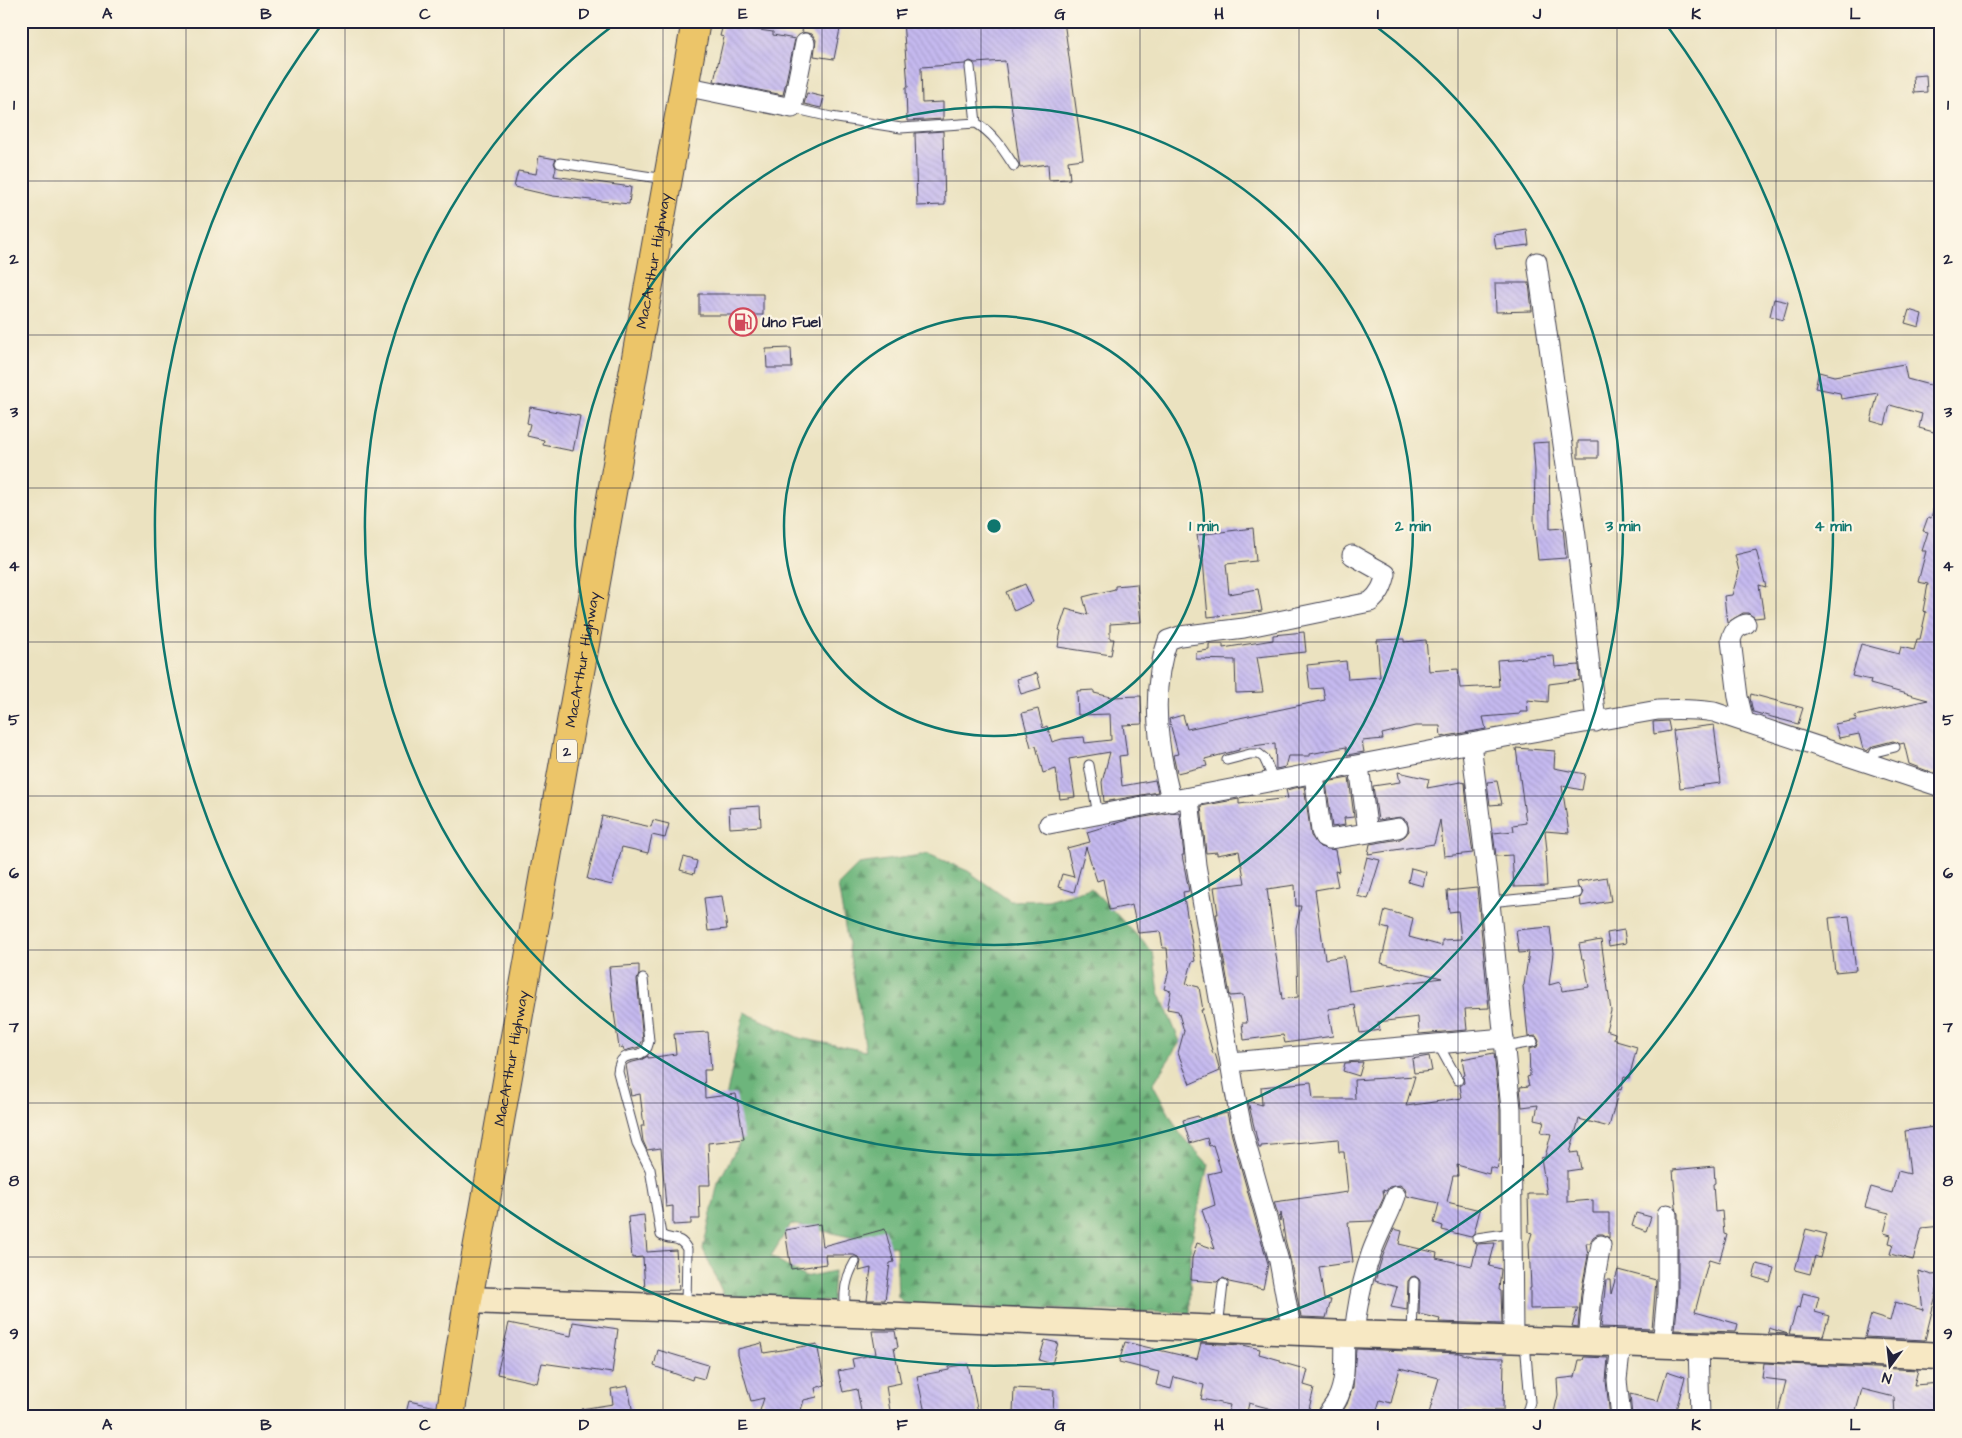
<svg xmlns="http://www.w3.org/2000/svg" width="1962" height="1438" font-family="'Architects Daughter',sans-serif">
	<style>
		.forest { fill: url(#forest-firs); stroke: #486c5b }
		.building { fill: url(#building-back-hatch); fill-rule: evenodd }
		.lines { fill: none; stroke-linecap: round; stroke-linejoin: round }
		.lane-casing { stroke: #403f4f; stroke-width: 11 }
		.street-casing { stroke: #403f4f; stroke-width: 21 }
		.secondary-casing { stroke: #403f4f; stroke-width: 29 }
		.highway-casing { stroke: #403f4f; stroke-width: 30 }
		.lane { stroke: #fff; stroke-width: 9 }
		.street { stroke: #fff; stroke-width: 19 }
		.secondary { stroke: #f7e8c3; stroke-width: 26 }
		.highway { stroke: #ecc569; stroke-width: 28 }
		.grid { fill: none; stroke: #22223b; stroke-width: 1; stroke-opacity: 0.55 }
		.ring { fill: none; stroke: #0f766e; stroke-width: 2.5 }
		.labels { text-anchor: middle; stroke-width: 4.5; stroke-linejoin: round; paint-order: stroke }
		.shield { fill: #fcf5e5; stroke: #63616e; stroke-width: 1 }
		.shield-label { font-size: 14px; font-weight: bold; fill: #22223b }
		.street-label { font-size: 15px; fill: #22223b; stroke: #fcf5e5 }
		.poi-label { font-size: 15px; font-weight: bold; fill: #22223b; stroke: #fcf5e5; text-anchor: start }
		.centre { fill: #0f766e; stroke: #fcf5e5; stroke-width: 2.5 }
		.ring-label { font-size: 15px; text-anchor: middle; font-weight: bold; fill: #0f766e; stroke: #fcf5e5; stroke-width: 4.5; stroke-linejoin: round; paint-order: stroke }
		.neatline { fill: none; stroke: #22223b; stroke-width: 2 }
		.grid-label { font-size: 16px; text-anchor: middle; font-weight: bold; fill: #22223b }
	</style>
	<defs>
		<pattern id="forest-firs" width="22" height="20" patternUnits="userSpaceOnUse" patternTransform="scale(1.25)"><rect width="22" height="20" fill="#6db57b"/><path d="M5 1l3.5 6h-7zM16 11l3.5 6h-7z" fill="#599366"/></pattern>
		<pattern id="building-back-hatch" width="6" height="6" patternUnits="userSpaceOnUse" patternTransform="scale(1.25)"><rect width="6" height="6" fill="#c5b9ef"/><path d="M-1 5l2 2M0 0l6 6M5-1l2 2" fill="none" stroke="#a99fce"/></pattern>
	</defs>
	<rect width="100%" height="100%" fill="#fcf5e5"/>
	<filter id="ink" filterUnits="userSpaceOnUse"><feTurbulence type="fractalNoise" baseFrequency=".02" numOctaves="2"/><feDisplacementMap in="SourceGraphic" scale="10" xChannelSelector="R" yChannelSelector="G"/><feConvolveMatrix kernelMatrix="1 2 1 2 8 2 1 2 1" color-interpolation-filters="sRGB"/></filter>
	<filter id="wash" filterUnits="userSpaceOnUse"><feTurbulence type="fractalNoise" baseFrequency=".0096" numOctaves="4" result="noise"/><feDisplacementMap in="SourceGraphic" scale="20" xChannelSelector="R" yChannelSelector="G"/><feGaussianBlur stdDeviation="1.12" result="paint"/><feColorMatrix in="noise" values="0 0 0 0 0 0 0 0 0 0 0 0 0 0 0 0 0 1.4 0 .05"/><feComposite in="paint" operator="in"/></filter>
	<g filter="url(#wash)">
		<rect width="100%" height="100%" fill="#ebe2c0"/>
		<path class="forest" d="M928 854 968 871 1010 901 1047 900 1091 888 1153 952 1159 992 1180 1042 1153 1084 1179 1132 1208 1164 1191 1244 1190 1313 907 1306 898 1297 896 1247 791 1224 771 1256 805 1277 834 1271 832 1302 724 1296 703 1249 718 1183 742 1137 725 1103 744 1012 799 1038 866 1051 838 885 859 864Z"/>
		<g id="blocks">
			<path class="building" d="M724 21H754L752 29 773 32V35L795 39 783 95 714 81 724 37 720 36Z
				M804 21H824L841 24 834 59 814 56 816 40 812 34 802 32Z
				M903 21H1064L1083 159 1068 161 1070 179 1049 180 1048 164 1020 168 1005 61 975 63 970 61 965 64 921 67 922 103 943 102V119L907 121 906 87H908Z
				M1926 75 1927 92 1914 93 1913 76Z
				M807 93 824 97 821 108 804 104Z
				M943 131 945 205 917 206 915 133Z
				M539 156 556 159 554 163 556 168 554 176 631 187 629 204 553 196 514 187 518 171 536 174Z
				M1527 230 1529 245 1496 249 1494 235Z
				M1495 283H1529L1532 311 1496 312Z
				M699 294H763V315H699Z
				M1774 299 1788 302 1783 320 1770 316Z
				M1909 310 1922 314 1919 327 1905 323Z
				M791 348 792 368H767L766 349Z
				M1904 364 1907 379 1941 388V434L1919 428 1922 414 1890 405 1885 425 1871 421 1878 393 1841 399 1840 393 1815 388 1819 372 1834 376Z
				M530 407 580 416 573 451 543 445 544 440 527 436 530 424 527 423Z
				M1578 441H1598V458H1578Z
				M1549 442 1550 529 1563 528 1566 558 1538 560 1534 522 1535 470 1533 443Z
				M1936 499 1941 500V771L1933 773 1909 764 1904 743 1900 744 1893 741 1873 746 1867 751 1863 749 1859 734 1839 738 1835 724 1856 720 1855 716 1928 700 1870 684 1871 680 1852 676 1861 644 1899 654 1901 647 1914 650 1917 639H1920L1926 612 1923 611 1928 584 1918 582 1926 551H1922L1928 532 1923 531 1928 517 1931 518Z
				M1253 528 1256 561 1226 564 1229 594 1258 589 1262 611 1208 617 1203 560H1201L1197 535Z
				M1756 550 1766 587 1759 585 1764 617 1755 618 1748 613H1743L1727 623 1724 596 1732 595 1739 571 1735 555Z
				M1025 584 1033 602 1014 611 1006 592Z
				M1137 584 1141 622 1110 624V639H1114L1111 655 1058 647 1061 631 1059 630 1066 609 1088 615 1083 597 1115 589V586Z
				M1304 632 1306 652 1257 657 1263 692 1236 693 1235 660 1196 659V652L1209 650V644H1223V648L1273 640V635Z
				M1404 639V642L1426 640 1429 671 1458 669 1460 688 1499 686 1497 660 1554 656 1555 667 1579 665 1580 680 1549 684 1548 702 1527 700 1528 712H1520V714L1483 717 1486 729 1441 737 1440 726H1415L1382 734 1383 739 1362 741 1364 752 1347 755 1346 747 1310 754V756H1288L1285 767 1276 769 1275 743 1239 748V750L1205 759 1207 766 1177 773 1173 755 1178 754 1169 719 1183 715 1187 729 1325 700 1323 688 1310 689 1307 665 1346 661 1348 679 1380 677 1377 640Z
				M1037 673 1041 688 1021 694 1017 679Z
				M1094 690V693L1111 697 1141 696 1142 724 1123 725 1127 755 1119 756 1122 786 1155 780 1158 792 1104 802 1102 782 1110 752 1069 759 1075 797 1060 799 1056 769 1043 773 1036 746 1031 747 1022 713 1038 709 1043 728 1047 726 1052 742 1062 739 1084 737 1085 743 1111 740 1110 714 1078 715 1077 691Z
				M1751 694 1803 708 1798 724 1753 712 1750 698Z
				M1668 721 1670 731 1654 734 1653 722Z
				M1714 725 1721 783 1680 788 1673 730Z
				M1516 748 1555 751 1554 768 1585 774 1582 790 1562 786 1569 833 1545 831 1547 851H1545L1547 886 1514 887 1512 855 1496 856 1493 833 1514 831 1513 825 1526 823Z
				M1398 772 1429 779 1427 788 1461 782 1465 783 1467 806H1466L1473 853 1444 856 1440 820 1434 844 1368 854 1370 844 1400 839 1405 836 1409 831 1407 821 1401 817 1378 820 1373 786 1400 782Z
				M1349 778 1354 817 1344 818 1345 825 1332 827 1326 782Z
				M1497 781 1502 804 1490 805 1487 782Z
				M1304 786 1311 836 1320 847 1335 850 1339 872 1335 871 1338 886 1315 890 1325 959 1344 956 1349 991 1442 978 1381 963 1389 929 1381 927 1385 910 1413 918 1409 937 1442 946V940L1461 939 1458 911 1449 912 1447 891 1477 888 1489 1008 1465 1009 1467 1030 1419 1034 1418 1017 1378 1022 1380 1030 1360 1033 1355 1005 1328 1009 1333 1036 1285 1043 1283 1035 1244 1040 1242 1023H1247L1243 995 1230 996 1216 914H1218L1214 887 1245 883 1239 851 1217 855V852L1206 853 1201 806 1239 799V804L1288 798 1286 790ZM1295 885 1296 906H1301L1296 928 1298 997 1282 999 1267 889Z
				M760 806 761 826 730 828 729 808Z
				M1179 812 1184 855H1182L1189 891 1183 892 1195 961 1192 962 1186 984 1199 987 1203 1010H1201L1213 1054 1215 1053 1220 1071 1190 1084 1178 1053 1184 1031 1178 1011 1167 1009 1171 991 1164 989 1169 970 1167 948H1163L1160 931 1138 933 1132 905 1109 910 1103 879 1097 881 1086 847 1074 892 1058 887 1062 874 1074 877 1067 848 1090 842 1087 832 1127 820 1168 813Z
				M602 816 651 827 653 820 669 824 665 838 652 835 648 853 622 847 612 885 587 879Z
				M684 857 697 861 694 874 680 870Z
				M1367 857 1380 860 1368 899 1357 896Z
				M1411 868 1426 872 1423 886 1408 882Z
				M1607 877 1611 901 1581 906 1580 898 1583 892 1578 887 1577 882Z
				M722 896 727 929 708 931 704 898Z
				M1849 916 1856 970 1835 972 1829 918Z
				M1550 927 1553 953 1549 985 1560 982 1562 991 1589 987 1584 959H1582L1579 944 1601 940 1611 1011 1606 1030 1615 1033 1614 1039H1617L1616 1041 1637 1047 1629 1078 1624 1077 1621 1090 1619 1089 1609 1127 1579 1119 1570 1153 1578 1152 1581 1169 1567 1171V1202L1593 1200V1213H1609V1238L1603 1234H1598L1593 1237 1590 1243H1586L1588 1256 1581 1293 1578 1327 1572 1326 1578 1308 1530 1309V1288H1531L1529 1243 1532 1233 1529 1232 1528 1194H1547L1541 1158 1545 1157 1551 1134 1541 1132 1544 1121 1535 1119 1538 1105 1522 1107 1520 1087 1529 1086 1527 1077 1530 1076 1529 1049 1537 1047 1539 1041 1536 1036 1528 1037 1523 986 1524 985 1529 952 1519 953 1516 930Z
				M1624 930 1626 943 1609 946 1607 933Z
				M639 965V974L637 980 643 1040 639 1047 624 1051 623 1047 619 1048 614 1012H613L609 967Z
				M708 1032 711 1070H704L705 1098 736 1094 744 1139 708 1143 710 1185H699L700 1219H691V1224L673 1225V1206L666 1207 661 1148 647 1150 643 1141 641 1126H644L640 1094 631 1096 626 1065 629 1063 641 1060 648 1056V1058L676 1054 674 1034Z
				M1494 1053 1500 1110V1158L1497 1169 1490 1167 1489 1174 1457 1165 1458 1176H1453L1447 1202 1480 1210 1474 1233 1471 1237 1442 1230 1443 1226 1434 1223 1439 1203 1407 1196 1405 1189 1400 1185 1389 1187 1386 1191 1383 1190 1384 1197 1373 1221 1348 1222 1353 1262 1319 1267 1324 1299 1331 1300 1326 1318 1301 1317 1291 1263 1285 1239 1281 1213 1280 1221 1274 1202 1348 1192 1344 1152H1339L1338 1139 1261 1146V1148H1259L1248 1101 1262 1105 1261 1087 1311 1082 1313 1099H1355L1354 1080 1415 1076 1406 1106 1462 1098 1460 1086 1464 1083 1463 1076 1465 1075 1462 1059Z
				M1429 1056 1432 1071 1414 1073 1412 1059Z
				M1363 1062 1359 1076 1343 1071 1345 1063Z
				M1227 1113 1232 1136 1268 1264 1263 1289 1229 1282 1224 1278 1220 1279 1217 1282 1191 1280 1192 1258 1197 1243 1215 1249 1202 1210 1215 1205 1208 1174 1221 1171 1213 1145 1209 1146 1207 1138 1190 1143 1183 1120 1198 1116 1200 1119Z
				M1941 1126V1179H1936L1941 1211V1226L1922 1228 1913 1260 1890 1254 1893 1244 1889 1243 1891 1235 1884 1233 1889 1213 1865 1207 1871 1187 1892 1193 1898 1171 1910 1174 1905 1131Z
				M1714 1166 1715 1183 1713 1184 1715 1212 1722 1211 1724 1234 1727 1235 1719 1262 1709 1259 1695 1312 1738 1324 1736 1332 1675 1330 1678 1294V1214L1676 1207 1673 1170Z
				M1636 1213 1651 1217 1646 1231 1632 1226Z
				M644 1215 647 1252 676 1250 679 1290 645 1291 643 1257 632 1258 628 1217Z
				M820 1224 823 1246 885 1229 894 1262 890 1263 885 1300H867L871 1268 859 1271 861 1261 858 1257 854 1255H825L826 1264 791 1269 785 1230Z
				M1394 1229 1402 1231 1399 1244 1437 1253 1436 1258 1472 1266 1477 1244 1495 1243 1489 1266 1501 1269 1499 1290 1501 1291 1502 1324 1439 1322 1440 1319 1419 1314 1420 1282 1419 1279 1415 1276 1411 1277 1408 1281 1407 1310 1391 1307 1397 1287 1375 1281 1382 1258Z
				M1806 1229 1826 1234 1820 1258 1815 1256 1810 1274 1795 1270Z
				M1757 1264 1774 1268 1770 1282 1753 1277Z
				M1618 1270 1656 1280 1652 1329 1601 1327 1606 1280H1610L1611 1294Z
				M1918 1271 1932 1275 1941 1274 1925 1340 1865 1337 1871 1315 1890 1321 1895 1302 1923 1310Z
				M1803 1293 1819 1297 1815 1312 1829 1316 1823 1336 1789 1334 1797 1307 1800 1308Z
				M573 1322 618 1329 612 1373 542 1363 537 1383 497 1374 509 1323 571 1336Z
				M1769 1328 1788 1334 1768 1333Z
				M872 1331H895L898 1347 894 1348 901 1383 886 1386 891 1417H862L857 1389 843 1392 838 1371 854 1368 852 1359 876 1354Z
				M1045 1340 1058 1343 1052 1364 1039 1360Z
				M1125 1342 1197 1359 1201 1343 1243 1345 1260 1349 1259 1354 1280 1360V1362L1308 1370 1304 1385 1314 1388 1307 1417H1278L1279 1411 1249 1403 1246 1417H1227L1230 1405 1201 1399 1204 1385 1174 1377 1171 1389 1156 1385 1159 1372 1119 1362Z
				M762 1343 764 1353 817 1344 825 1385 815 1388 817 1397 804 1400 799 1417H758L764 1398 751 1401 738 1355V1349Z
				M1356 1349 1459 1353 1475 1357 1504 1358 1503 1411 1463 1410 1461 1417H1428L1439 1378 1400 1368 1391 1403 1380 1400 1376 1413 1366 1410 1364 1417H1351L1341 1414 1347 1404 1353 1387Z
				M658 1350 708 1365 704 1379 693 1376 692 1380 654 1366Z
				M1584 1357 1608 1358 1606 1381 1610 1417H1553L1558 1395 1557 1379 1575 1377 1579 1360H1583Z
				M1764 1363 1918 1370 1914 1385 1941 1383V1417H1895L1894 1397 1862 1389 1856 1411 1853 1410 1851 1417H1777L1786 1381 1762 1378Z
				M968 1364 979 1417H926L917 1376 949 1370V1367Z
				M1667 1371 1685 1377 1674 1417H1632L1630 1394 1658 1401Z
				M628 1386 633 1414 621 1417H582L581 1409 613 1404 611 1389Z
				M1014 1388 1054 1390 1053 1415 1013 1413Z
				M409 1401 436 1407 435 1417H405Z"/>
		</g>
	</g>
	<g filter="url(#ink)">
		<use href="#blocks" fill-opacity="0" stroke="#403f4f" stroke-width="1"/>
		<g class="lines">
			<g class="lane-casing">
				<path id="lane" d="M792 108 831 117 901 128 976 123 970 67
					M976 123C994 134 1003 149 1014 166
					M560 163 665 179
					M1227 760 1250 754H1259L1264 758 1275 782
					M1869 764 1875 752 1895 747
					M1089 765 1098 815
					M1490 902 1577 893
					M643 979 649 1041C648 1044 648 1047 646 1049 639 1061 620 1047 618 1072L637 1143 650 1169 661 1235C672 1242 679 1234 687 1249L686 1306
					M1438 1044 1458 1080
					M1505 1047 1533 1042
					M1477 1238 1512 1233
					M845 1312C844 1292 845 1279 855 1262
					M1218 1327 1223 1284
					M1412 1333 1414 1282
					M1523 1417 1528 1409 1530 1402 1525 1342"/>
			</g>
			<g class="street-casing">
				<path id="street" d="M684 86 792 108 805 43
					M1537 262 1576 536 1596 722
					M1744 722 1738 697 1731 640C1734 630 1737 627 1746 624
					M1471 743 1488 883 1511 1109 1513 1338
					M1359 766 1368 833 1398 828
					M1314 774 1321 831 1324 837 1329 839 1368 833
					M1189 798 1196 865 1237 1103 1243 1133 1279 1261 1292 1332
					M1172 802C1158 751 1149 691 1168 640L1180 636 1244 628 1370 602C1380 594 1383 586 1386 574L1352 555
					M1049 824 1471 743 1658 710C1677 709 1695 709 1714 712L1941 787
					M1231 1062 1504 1038
					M1354 1334C1357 1307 1362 1280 1371 1254 1378 1234 1389 1216 1396 1196
					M1588 1342 1592 1295 1601 1245
					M1621 1344 1617 1380 1621 1417
					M1662 1346 1667 1294V1214
					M1698 1346 1700 1417
					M1326 1417C1329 1411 1334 1406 1337 1400 1347 1381 1344 1355 1345 1334"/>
			</g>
			<g class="secondary-casing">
				<path id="secondary" d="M468 1300C762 1309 1055 1323 1349 1334 1546 1341 1744 1346 1941 1356"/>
			</g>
			<g class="highway-casing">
				<g id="highway">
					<path id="s1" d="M450 1417 468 1300 696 21"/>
				</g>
			</g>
			<use href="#lane" class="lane"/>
			<use href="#street" class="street"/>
			<use href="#secondary" class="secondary"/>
			<use href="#highway" class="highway"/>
		</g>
	</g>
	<path class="grid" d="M186 21V1417M345 21V1417M504 21V1417M663 21V1417M822 21V1417M981 21V1417M1140 21V1417M1299 21V1417M1458 21V1417M1617 21V1417M1776 21V1417M21 181H1941M21 335H1941M21 488H1941M21 642H1941M21 796H1941M21 950H1941M21 1103H1941M21 1257H1941"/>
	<g class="ring">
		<circle cx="994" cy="526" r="210"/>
		<circle cx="994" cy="526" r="419"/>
		<path d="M1373 24A629 629 0 1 1 615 24"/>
		<path d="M1668 27A839 839 0 1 1 320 27"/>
	</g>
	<defs>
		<g id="fuel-ring" transform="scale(1.4375)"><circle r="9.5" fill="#fcf5e5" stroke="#d1495b" stroke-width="1.5"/><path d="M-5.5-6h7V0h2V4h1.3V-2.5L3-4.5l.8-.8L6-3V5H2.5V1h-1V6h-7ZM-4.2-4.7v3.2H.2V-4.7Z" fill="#d1495b"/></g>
	</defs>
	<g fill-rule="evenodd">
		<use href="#fuel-ring" x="743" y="322"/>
	</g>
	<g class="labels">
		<rect class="shield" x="557" y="739.5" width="20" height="23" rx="4"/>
		<g class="shield-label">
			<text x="567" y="756">2</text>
		</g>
		<g class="street-label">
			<text dy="5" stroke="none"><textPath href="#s1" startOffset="1174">MacArthur Highway</textPath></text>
			<text dy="5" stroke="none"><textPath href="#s1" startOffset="769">MacArthur Highway</textPath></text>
			<text dy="5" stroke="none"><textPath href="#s1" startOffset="364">MacArthur Highway</textPath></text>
		</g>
		<g class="poi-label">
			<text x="762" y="327">Uno Fuel</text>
		</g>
	</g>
	<circle cx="994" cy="526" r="8" class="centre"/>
	<g class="ring-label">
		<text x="1204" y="531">1 min</text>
		<text x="1413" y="531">2 min</text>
		<text x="1623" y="531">3 min</text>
		<text x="1833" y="531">4 min</text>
	</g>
	<rect width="1962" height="1438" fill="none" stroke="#fcf5e5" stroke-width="55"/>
	<g transform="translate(1890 1366) rotate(195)" stroke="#fcf5e5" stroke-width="4" paint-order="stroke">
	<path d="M0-4L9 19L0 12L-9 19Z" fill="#22223b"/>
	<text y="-8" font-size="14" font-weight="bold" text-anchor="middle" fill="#22223b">N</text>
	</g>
	<rect x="28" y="28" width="1906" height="1382" class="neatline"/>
	<g class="grid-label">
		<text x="107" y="19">A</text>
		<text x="266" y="19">B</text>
		<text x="425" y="19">C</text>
		<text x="584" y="19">D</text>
		<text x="743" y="19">E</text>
		<text x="902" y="19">F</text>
		<text x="1060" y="19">G</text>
		<text x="1219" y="19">H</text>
		<text x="1378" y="19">I</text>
		<text x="1537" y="19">J</text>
		<text x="1696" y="19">K</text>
		<text x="1855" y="19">L</text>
		<text x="14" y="110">1</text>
		<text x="1948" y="110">1</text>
		<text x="14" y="264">2</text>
		<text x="1948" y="264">2</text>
		<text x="14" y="417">3</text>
		<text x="1948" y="417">3</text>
		<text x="14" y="571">4</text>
		<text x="1948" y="571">4</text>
		<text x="14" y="725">5</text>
		<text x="1948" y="725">5</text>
		<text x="14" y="878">6</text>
		<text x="1948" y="878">6</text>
		<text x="14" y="1032">7</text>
		<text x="1948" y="1032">7</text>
		<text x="14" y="1186">8</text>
		<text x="1948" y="1186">8</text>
		<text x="14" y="1339">9</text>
		<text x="1948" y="1339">9</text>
		<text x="107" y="1430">A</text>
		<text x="266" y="1430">B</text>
		<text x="425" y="1430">C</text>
		<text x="584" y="1430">D</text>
		<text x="743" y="1430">E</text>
		<text x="902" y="1430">F</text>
		<text x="1060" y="1430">G</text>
		<text x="1219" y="1430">H</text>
		<text x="1378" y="1430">I</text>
		<text x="1537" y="1430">J</text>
		<text x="1696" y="1430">K</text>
		<text x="1855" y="1430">L</text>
	</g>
</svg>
